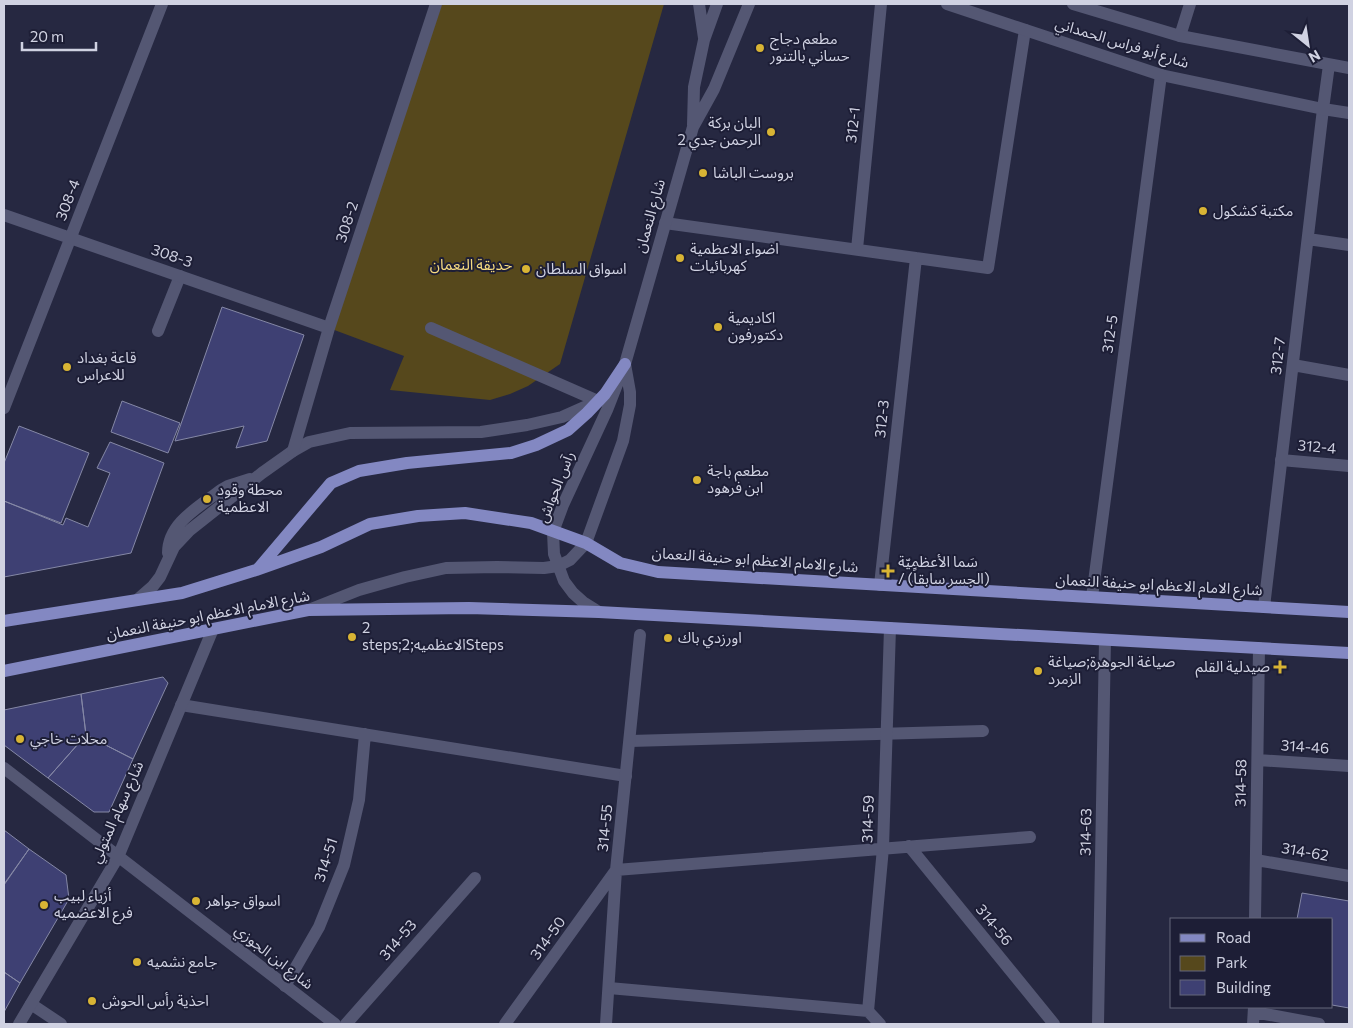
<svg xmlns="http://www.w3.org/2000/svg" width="1353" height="1028" font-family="Commissioner,'Noto Sans Arabic',sans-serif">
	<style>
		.green { fill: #56481c }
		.building { fill: #3e4073; stroke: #8588a6 }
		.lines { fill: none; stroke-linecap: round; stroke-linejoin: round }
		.lane { stroke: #545773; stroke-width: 12 }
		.street { stroke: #545773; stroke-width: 12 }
		.secondary { stroke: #545773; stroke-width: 12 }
		.primary { stroke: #8388c2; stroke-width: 12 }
		.poi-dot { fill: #d8b434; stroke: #1d1e36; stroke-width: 2 }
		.labels { text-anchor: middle; stroke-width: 4; stroke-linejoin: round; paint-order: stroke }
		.poi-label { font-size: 15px; fill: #d0d2e2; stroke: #1d1e36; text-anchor: start }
		.street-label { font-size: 15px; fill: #d0d2e2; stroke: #1d1e36 }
		.park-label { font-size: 15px; fill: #f7db80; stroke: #1d1e36 }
	</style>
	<rect width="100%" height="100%" fill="#262841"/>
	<path class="green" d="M442 4H664L560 364 528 386 510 394 490 400 390 390 404 356 329 328Z"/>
	<path class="building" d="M222 307 304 335 267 441 236 448 244 426 175 441Z
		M122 401 180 423 168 453 111 432Z
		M19 426 89 453 61 523 4 501V463Z
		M110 442 164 463 131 553 4 577V501L63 525 66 518 88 527 110 473 97 468Z
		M163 677 168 683 133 759 86 735 81 694Z
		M81 694 86 735 48 778 4 745V710Z
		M86 735 133 759 109 812H94L48 778Z
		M4 830 29 849 4 884Z
		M29 849 66 875 69 899 20 983 4 972V885Z
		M1302 893 1349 901V1008L1332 1005V919H1297Z
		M4 972 20 983 4 1012Z"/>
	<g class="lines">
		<path class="lane" d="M431 328 598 401
			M158 331 180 276
			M1281 460 1349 466
			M168 553C168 523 199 507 221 490L228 486 250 479
			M137 600 153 586 160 577 174 547 190 530 262 473 293 451 309 442 350 433 481 432 527 425 562 417 598 401
			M181 705 626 776
			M630 741 983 731
			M285 986 319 927 344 865 359 800 365 734"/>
		<path class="street" d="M1180 36 1190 4
			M4 215 329 328
			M665 223 988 268 1025 30
			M1308 239 1349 245
			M857 249 881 4
			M1293 365 1349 375
			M4 408 162 4
			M293 451 329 328 436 4
			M880 585 916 258
			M1092 597 1161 75
			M1264 607 1323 109
			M1258 760 1349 766
			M909 846 1054 1024
			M1256 860 1349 876
			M1255 919 1259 648
			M609 988 868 1011 880 1024
			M31 1004 61 1024
			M868 1011 883 848 890 628
			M1254 1012 1319 1024
			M346 1024 475 878
			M505 1024 616 870 1030 837
			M606 1024 616 870 640 635
			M1098 1024 1105 640
			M1253 1024 1254 1007"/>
		<path class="secondary" d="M699 4 704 38
			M947 4 1161 75 1323 109 1349 113
			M1073 4 1180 36 1349 68
			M1323 109 1329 65
			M693 125 694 87 704 40 717 4
			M311 609 359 590 405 577 446 568 497 567 544 568 558 566 570 560 586 543 623 441 630 405V392L625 364
			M599 612 583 602 573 593 564 581 554 554 553 532 563 505 607 410 625 364 693 127 714 89 749 4
			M4 768 335 1024
			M19 1024 118 857 213 629"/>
		<path class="primary" d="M258 569 331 483 359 471 407 463 511 453 536 445 568 430 587 413 605 394 625 364
			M4 621 182 593 256 570 321 547 370 524 418 516 465 513 531 523 586 543 620 563 658 572 1349 612
			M4 671 308 610 469 608 599 612 1349 653"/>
	</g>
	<g class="poi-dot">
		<circle cx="760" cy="48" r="5"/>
		<circle cx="771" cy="132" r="5"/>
		<circle cx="703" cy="173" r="5"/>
		<circle cx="1203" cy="211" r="5"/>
		<circle cx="680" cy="258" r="5"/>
		<circle cx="526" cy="269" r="5"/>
		<circle cx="718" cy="327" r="5"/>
		<circle cx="67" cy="367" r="5"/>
		<circle cx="697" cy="480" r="5"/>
		<circle cx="207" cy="499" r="5"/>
		<path d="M885.5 563.5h5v5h5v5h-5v5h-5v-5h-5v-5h5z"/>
		<circle cx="352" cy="637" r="5"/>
		<circle cx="668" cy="638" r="5"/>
		<path d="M1277.5 659.5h5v5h5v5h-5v5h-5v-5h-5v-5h5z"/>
		<circle cx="1038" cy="671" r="5"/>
		<circle cx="20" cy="739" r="5"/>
		<circle cx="196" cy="901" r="5"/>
		<circle cx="44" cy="905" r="5"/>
		<circle cx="137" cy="962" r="5"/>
		<circle cx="92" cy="1001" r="5"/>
	</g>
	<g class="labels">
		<g class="poi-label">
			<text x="770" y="44">مطعم دجاج<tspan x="770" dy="17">حساني بالتنور</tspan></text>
			<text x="761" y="128" text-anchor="end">البان بركة<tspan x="761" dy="17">الرحمن جدي 2</tspan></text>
			<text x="713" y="178">بروست الباشا</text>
			<text x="1213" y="216">مكتبة كشكول</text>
			<text x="690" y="254">اضواء الاعظمية<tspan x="690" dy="17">كهربائيات</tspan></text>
			<text x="536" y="274">اسواق السلطان</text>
			<text x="728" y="323">اكاديمية<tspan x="728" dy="17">دكتورفون</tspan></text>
			<text x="77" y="363">قاعة بغداد<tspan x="77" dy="17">للاعراس</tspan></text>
			<text x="707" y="476">مطعم باجة<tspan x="707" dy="17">ابن فرهود</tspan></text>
			<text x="217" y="495">محطة وقود<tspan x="217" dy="17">الاعظمية</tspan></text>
			<text x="898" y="567">سَما الأعظميّة<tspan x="898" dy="17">/ (الجسر سابقاً)</tspan></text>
			<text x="362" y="633">2<tspan x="362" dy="17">steps;الاعظميه;2Steps</tspan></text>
			<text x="678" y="643">اورزدي باك</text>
			<text x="1048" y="667">صياغة الجوهرة;صياغة<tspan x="1048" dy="17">الزمرد</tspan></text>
			<text x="1270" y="672" text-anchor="end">صيدلية القلم</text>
			<text x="30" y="744">محلات خاجي</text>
			<text x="54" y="901">أزياء لبيب<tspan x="54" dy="17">فرع الاعضميه</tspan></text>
			<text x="206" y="906">اسواق جواهر</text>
			<text x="147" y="967">جامع نشميه</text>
			<text x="102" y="1006">احذية رأس الحوش</text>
		</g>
		<g class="street-label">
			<text transform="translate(1122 43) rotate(17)" y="5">شارع أبو فراس الحمداني</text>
			<text transform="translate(853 125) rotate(-84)" y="5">312-1</text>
			<text transform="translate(68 200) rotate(-69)" y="5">308-4</text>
			<text transform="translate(650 216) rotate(-74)" y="5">شارع النعمان</text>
			<text transform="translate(347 222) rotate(-72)" y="5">308-2</text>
			<text transform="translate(172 256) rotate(19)" y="5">308-3</text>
			<text transform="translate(1110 334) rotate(-82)" y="5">312-5</text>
			<text transform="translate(1278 356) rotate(-83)" y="5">312-7</text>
			<text transform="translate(882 419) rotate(-84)" y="5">312-3</text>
			<text transform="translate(1317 447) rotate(5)" y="5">312-4</text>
			<text transform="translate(556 487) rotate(-68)" y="5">رآس الحواش</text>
			<text transform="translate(755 560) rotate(4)" y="5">شارع الامام الاعظم ابو حنيفة النعمان</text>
			<text transform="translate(1159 585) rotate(3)" y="5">شارع الامام الاعظم ابو حنيفة النعمان</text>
			<text transform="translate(208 615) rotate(-11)" y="5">شارع الامام الاعظم ابو حنيفة النعمان</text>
			<text transform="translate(1305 747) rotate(4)" y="5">314-46</text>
			<text transform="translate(1241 783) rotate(-89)" y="5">314-58</text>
			<text transform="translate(117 812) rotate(-66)" y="5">شارع سهام المتولي</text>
			<text transform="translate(868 819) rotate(-88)" y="5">314-59</text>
			<text transform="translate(605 828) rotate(-84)" y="5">314-55</text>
			<text transform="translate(1086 832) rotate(-89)" y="5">314-63</text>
			<text transform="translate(1305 852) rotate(10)" y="5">314-62</text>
			<text transform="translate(326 860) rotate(-72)" y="5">314-51</text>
			<text transform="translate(994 925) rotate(51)" y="5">314-56</text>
			<text transform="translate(548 938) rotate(-54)" y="5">314-50</text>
			<text transform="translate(398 940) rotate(-49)" y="5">314-53</text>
			<text transform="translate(274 957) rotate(38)" y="5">شارع ابن الجوزي</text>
		</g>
		<g class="park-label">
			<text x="471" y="270">حديقة النعمان</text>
		</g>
	</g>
	<rect width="1353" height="1028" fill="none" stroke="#d0d2e2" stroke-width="10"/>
	<rect x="1170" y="918" width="162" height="90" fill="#1d1e36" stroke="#65667b"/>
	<rect x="1180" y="934" width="25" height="8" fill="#8388c2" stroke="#65667b"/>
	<text x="1216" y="943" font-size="15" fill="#d0d2e2">Road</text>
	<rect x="1180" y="956" width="25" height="15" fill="#56481c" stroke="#65667b"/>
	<text x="1216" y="968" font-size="15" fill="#d0d2e2">Park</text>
	<rect x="1180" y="980" width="25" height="15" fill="#3e4073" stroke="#65667b"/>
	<text x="1216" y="993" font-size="15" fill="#d0d2e2">Building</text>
	<g transform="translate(1308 45) rotate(150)" stroke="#1d1e36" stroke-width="4" paint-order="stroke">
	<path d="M0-4L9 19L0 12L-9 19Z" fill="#d0d2e2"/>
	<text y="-8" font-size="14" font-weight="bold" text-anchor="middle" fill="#d0d2e2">N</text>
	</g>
	<path d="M22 42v8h74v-8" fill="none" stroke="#d0d2e2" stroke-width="2.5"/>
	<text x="30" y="42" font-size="15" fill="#d0d2e2" stroke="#1d1e36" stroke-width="4" paint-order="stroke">20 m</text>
</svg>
